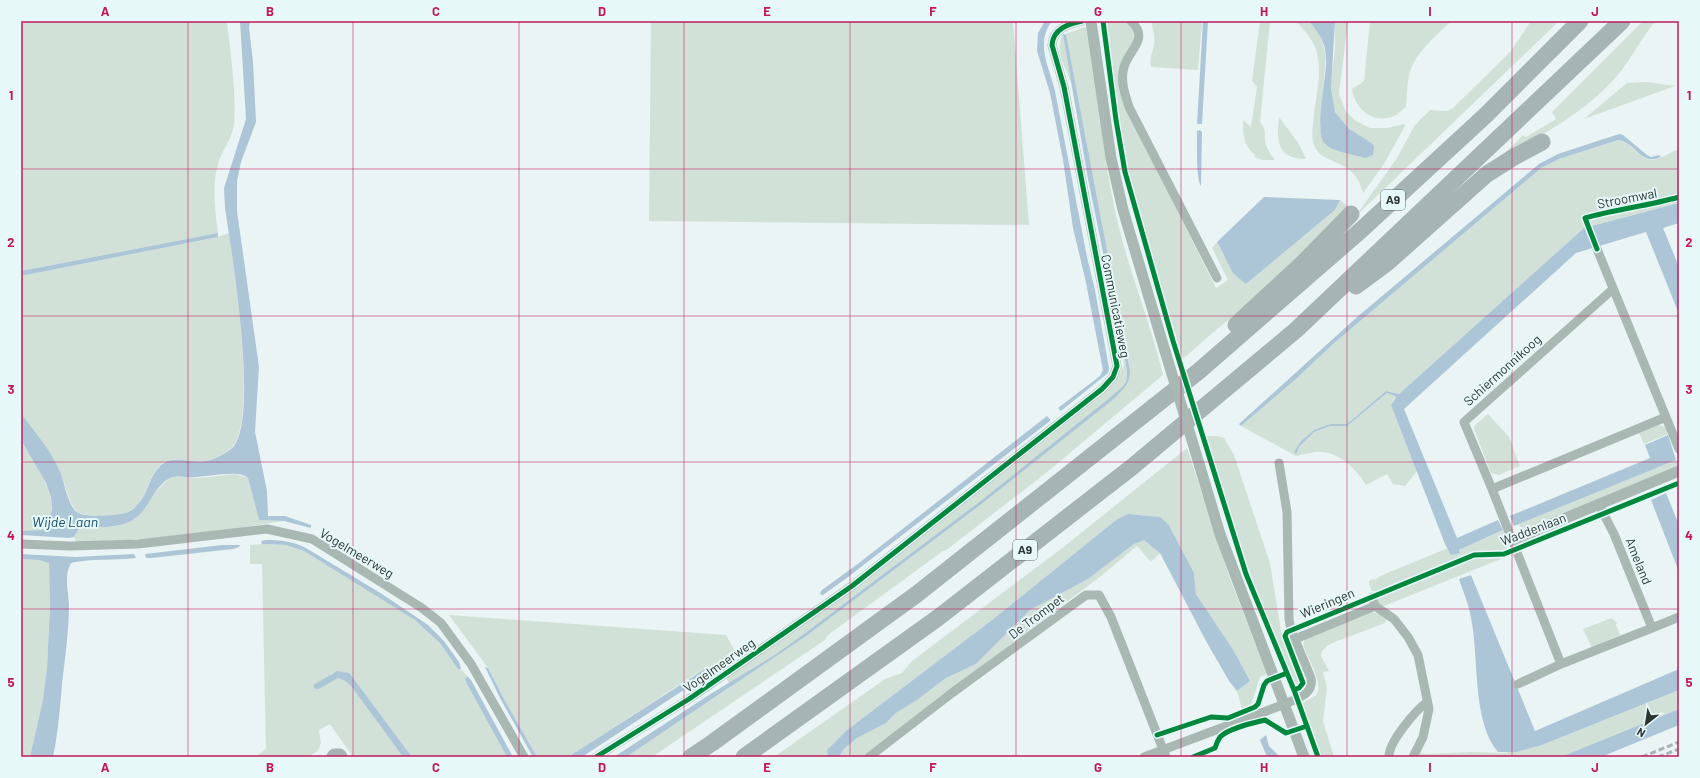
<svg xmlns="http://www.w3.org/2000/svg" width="1700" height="778" font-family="Barlow,sans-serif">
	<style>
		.green { fill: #d1e1d8 }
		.water { fill: #acc6d8 }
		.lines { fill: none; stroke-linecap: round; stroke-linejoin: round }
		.minor { stroke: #a9b8b3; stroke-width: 9 }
		.tertiary { stroke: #a9b8b3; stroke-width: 11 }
		.motorway { stroke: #a6b4b3; stroke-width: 17 }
		.rail { stroke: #a9b3b2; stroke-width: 3; stroke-dasharray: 6 3; stroke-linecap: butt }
		.tertiary-bridge { stroke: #a9b8b3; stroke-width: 11 }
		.cycleway-casing { stroke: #e6f8f8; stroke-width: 8 }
		.cycleway { stroke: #00873e; stroke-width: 5 }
		.grid { fill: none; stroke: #c2185b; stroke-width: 1; stroke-opacity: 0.55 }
		.labels { text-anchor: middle; stroke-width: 4; stroke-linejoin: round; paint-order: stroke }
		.shield { fill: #e6f8f8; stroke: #646e6e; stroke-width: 1 }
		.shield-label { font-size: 12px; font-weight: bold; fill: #2c3333 }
		.street-label { font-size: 13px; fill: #2c3333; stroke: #e6f8f8 }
		.water-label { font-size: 14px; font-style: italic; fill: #154b6e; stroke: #e6f8f8 }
		.neatline { fill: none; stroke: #c2185b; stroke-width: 1.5 }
		.grid-label { font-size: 13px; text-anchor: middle; font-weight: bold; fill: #c2185b }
	</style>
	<rect width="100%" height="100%" fill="#eaf4f4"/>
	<path class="green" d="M21 21H227C230 52 237 94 234 124 233 137 223 149 219 161 211 185 215 208 218 233L21 271Z
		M651 21H1013L1029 225 649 221Z
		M1109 21H1125L1129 23 1135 33 1134 41 1120 66 1139 135 1216 288 1228 280 1212 248 1217 242 1223 255 1246 284 1335 210 1340 200 1349 207 1284 274 1210 335 1183 359C1166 301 1145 244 1131 184 1118 132 1113 78 1107 25Z
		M1151 21H1202L1198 70 1151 67C1149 57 1153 53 1154 44 1155 36 1153 28 1151 21Z
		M1260 21H1270L1260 122C1267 132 1264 130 1265 140 1266 148 1270 154 1275 160H1263L1254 157 1255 155C1243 145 1243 134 1243 120L1251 127 1257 87 1252 81Z
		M1296 21H1309L1320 34 1326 56 1320 129 1325 145 1365 158 1370 142C1360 136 1348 130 1341 121 1325 101 1333 72 1335 49 1335 40 1335 30 1335 21H1348L1339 94 1346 112 1356 121 1370 128H1387L1404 124 1405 126 1384 164 1363 193C1355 155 1318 168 1313 141 1311 132 1314 122 1314 113 1317 91 1324 64 1313 43 1309 35 1302 28 1296 21Z
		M1370 21H1451C1437 35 1421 48 1412 66 1407 78 1407 94 1406 107 1403 109 1399 113 1396 115 1375 126 1355 110 1352 89L1364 81Z
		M1531 21H1559L1355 217 1397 158 1415 125 1430 110 1447 111 1453 108 1511 51Z
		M1643 21H1656C1642 36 1634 55 1621 71 1591 109 1546 133 1504 156L1506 152 1523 135 1526 137 1556 119 1552 112Z
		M1085 27 1089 29C1097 88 1102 148 1114 206 1126 264 1149 318 1163 375L1046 473 945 551H943L828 635 825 640 652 757H625L731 687 725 676 854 589 1030 452 1080 412 1116 379 1124 365 1071 83C1065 66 1055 52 1062 35Z
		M1647 82 1675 86 1584 119 1627 83Z
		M1279 117 1299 144 1306 159C1278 159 1276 142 1279 117Z
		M1618 140C1631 141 1639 161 1653 160 1661 159 1671 152 1679 149V203L1584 228 1399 394 1386 391 1347 424H1330L1314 430 1301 441 1296 452 1299 447 1314 432 1330 426H1347L1387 393 1395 396 1391 405 1417 471 1405 486 1393 484 1387 474 1366 485C1355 467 1337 450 1314 452 1308 453 1302 455 1296 456L1241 426 1296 379 1333 344 1541 168 1559 159Z
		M229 233C234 269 259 427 230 449 222 456 211 461 200 462 187 462 170 455 159 466 150 476 147 492 139 503 127 520 94 518 77 512L71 503 60 472 54 459 21 413V276L218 237Z
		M1488 414 1509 437 1520 466 1499 475 1491 473 1474 429V426Z
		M1659 425 1665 427 1668 434 1644 444 1639 433Z
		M1206 436H1217L1224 438 1234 455 1270 563 1281 631 1300 680 1296 685 1294 683 1291 678 1240 547Z
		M21 440C35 466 65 501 45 531H21Z
		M1187 448 1229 576 1267 674 1260 677 1251 705 1242 709 1237 691 1250 681 1234 651 1196 594 1194 573 1160 517C1140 516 1135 511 1116 520L992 620 847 730 827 750 828 757H774L885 679 902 673 912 661 1061 549Z
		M1676 460 1679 463 1676 468 1522 531 1519 524Z
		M236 474 248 478 259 520 284 521 212 532 130 540 76 542 74 537 80 527 96 528 117 526 130 520 163 484 170 478 178 476 198 478Z
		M1503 530 1509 544 1505 550 1474 552 1376 591H1372L1369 584V581L1373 579 1375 580 1380 576 1448 548 1451 554 1460 552 1459 550Z
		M1144 539 1160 553 1151 562 1137 546 1101 576 862 757H839L844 749 857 738 886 723 896 713 917 700 946 678 976 664 1030 610 1088 579 1134 544Z
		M262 544 286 545 304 551 396 607 415 620 427 629 440 643 458 668 461 669 467 676 465 679 468 686 507 757H412L354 679C345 673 341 669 330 674L329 682 338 678 345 681 351 686 403 757H353L330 724 319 730 321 743 318 751 308 757H255L266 749 262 564H250V545Z
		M1500 557 1501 559 1384 606 1374 603 1375 598 1471 559Z
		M21 559 39 560 49 563 50 606 47 668 43 699 30 757H21Z
		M1372 612 1379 614 1387 619 1385 623 1335 642 1328 645 1322 651 1321 656 1329 671 1323 672 1327 687 1323 721 1334 757H1321L1302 704C1306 700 1312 699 1316 695 1325 684 1306 656 1303 644L1305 639Z
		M449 615 726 635 736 653 708 673 707 670 694 675 568 757H537L504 699 488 668Z
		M1612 618 1617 623 1616 625 1620 635 1592 648 1583 629Z
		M1679 690V709L1563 757H1416L1420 753 1427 754 1471 752 1504 753 1542 745Z"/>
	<path class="water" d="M240 21H253L250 22 249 27 253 62 256 122 241 162 237 181V211L259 367 255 432 267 491 268 516H285L311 525V528L284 521 259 520 248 478C245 476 242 474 237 474 221 473 203 478 185 477 180 476 175 476 170 478 156 485 151 502 141 513 127 529 99 528 80 527L74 537 69 538 21 535V531L45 530 52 510 51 498 46 483 21 440V413C35 433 52 451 61 474 64 483 69 507 77 512 85 518 118 516 128 512 131 511 135 508 137 505 148 495 149 476 160 466 171 455 187 462 200 462 211 461 222 456 231 449 261 424 231 249 225 208L224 188 246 119Z
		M1045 21H1052C1035 43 1049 66 1055 91L1087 257 1095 290 1109 368 1108 373 1061 411 1058 408 1100 376 1103 370 1085 278 1073 228 1063 160 1050 93 1037 51 1038 33Z
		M1203 21H1208L1202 124H1197Z
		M1309 21H1335L1331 89 1335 112 1349 129 1370 142 1374 146 1373 155 1365 158C1355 155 1331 151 1325 144 1313 132 1328 74 1326 56 1325 41 1318 32 1309 21Z
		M1063 34 1066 35 1130 371C1130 384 1123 389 1115 398L984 502 806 636 626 757H614L712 693 775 655 804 634 982 500 1112 396C1126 383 1129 385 1126 364L1088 179Z
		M1200 130 1202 132 1201 186C1196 180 1197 141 1197 131Z
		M1619 134 1623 135 1647 155 1651 157 1659 155 1661 157C1640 167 1636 142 1618 140L1559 159 1541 168 1333 344 1296 379 1241 426 1239 424 1356 318 1539 164 1558 154Z
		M1264 197 1340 200 1335 210 1246 284 1233 273 1217 242Z
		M1679 203V223L1663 228 1679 267V314L1646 232 1576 253 1404 409 1457 538 1498 520 1503 530 1459 550 1460 553 1451 555 1445 544 1391 405 1396 397 1395 396 1387 393 1347 426H1330L1314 432 1299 447 1296 454 1294 452 1301 441 1314 430 1330 424H1347L1386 391 1399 394 1584 228Z
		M218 233V237L21 276V271Z
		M1047 416 1050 419V421L848 577 823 595H821L820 593 822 590 859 563Z
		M1668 435 1676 460 1514 526 1510 516 1650 458 1645 445Z
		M1666 493 1679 525V572L1651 500Z
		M1128 514 1160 517 1168 524 1194 573 1196 594 1234 651 1250 681 1237 691 1229 681 1206 641 1160 553 1144 540 1134 544 1088 579 1030 610 976 664 946 678 917 700 896 713 886 723 857 738 844 749 839 757H828L827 750 847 730 992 620 1116 520Z
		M266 540C281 540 292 541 306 548L382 594 428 625 444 641 459 662 461 669H458L440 643 415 620 304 551 286 545 262 544 261 541Z
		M222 545H240L239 547 233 549 152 558H146L145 554Z
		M21 554 76 557 134 554 136 558C115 561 92 558 71 563 64 575 68 590 69 604 69 631 65 658 62 684 60 708 58 733 53 757H30L43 699 47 668 50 606 49 563 39 560 21 559Z
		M1471 575 1535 731 1679 669V690L1542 745 1516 752H1498C1472 723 1479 656 1471 618 1469 604 1463 592 1459 579Z
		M485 667 488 668 504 699 537 757H533L500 698Z
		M705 669 708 673 702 678 582 757H568Z
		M337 671 349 673 354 679 412 757H403L351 686 345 681 338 678 319 689H316L313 686 315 684Z
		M467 676 471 680 513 757H507L468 686 465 679Z
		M1679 709V725L1601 757H1561Z
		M1266 735 1269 746 1280 757H1267L1260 740Z"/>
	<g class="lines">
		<path class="minor" d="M1131 21C1150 39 1129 49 1124 67 1120 81 1125 94 1129 107L1217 278
			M1597 249 1679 449
			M1492 489 1464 422 1613 289
			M21 544 70 546 138 544 267 529 312 539 422 608 441 623 471 664 524 757
			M1372 597 1375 606 1394 619 1408 637 1418 655 1429 709 1423 737 1413 757
			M1652 628 1679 617
			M1295 639 1375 606
			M1561 664 1652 628 1614 534 1599 505
			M1518 684 1561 664 1492 489 1666 417
			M596 757 689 699 852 586 1102 389 1113 377 1117 366 1064 87 1052 45C1053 29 1068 24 1082 21
			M869 757 952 693 1086 595H1099L1111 617 1166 757
			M1144 757 1285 704C1297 698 1314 695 1311 678L1291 630 1289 619 1287 512 1279 463
			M1389 757C1388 743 1415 711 1427 702"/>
		<path class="tertiary" d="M1091 21 1111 158 1123 210 1165 351
			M1200 467 1220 534 1304 757
			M1513 540 1679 471"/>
		<path class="motorway" d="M1356 286 1387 263 1487 174 1514 157 1542 142
			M1236 325 1303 263 1351 214
			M335 757H339
			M691 757 712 743 917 594 1199 371 1360 231 1486 115 1580 21
			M744 757 939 617 1132 467 1223 391 1296 330 1622 21"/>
		<path class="rail" d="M1642 757 1679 742
			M1658 757 1679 749"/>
		<path class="tertiary-bridge" d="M1165 351 1200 467"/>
		<g class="cycleway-casing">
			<path id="cycleway" d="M1103 21 1116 120 1125 172 1173 341 1246 574 1294 690 1318 757
				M1597 249 1585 218C1616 209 1648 206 1679 197
				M1294 690 1299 688 1303 683 1285 636 1287 632 1474 555 1504 554 1679 483
				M1157 735 1211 717 1228 718 1255 707 1258 704 1264 685 1267 681 1287 673
				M596 757 689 699 852 586 1102 389 1113 377 1117 366 1064 87 1052 45C1053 29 1068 24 1082 21
				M1193 757 1215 748C1216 745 1218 740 1220 737 1229 728 1253 723 1265 720L1286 733 1307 726"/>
		</g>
		<use href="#cycleway" class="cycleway"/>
	</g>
	<path class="grid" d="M188 21V757M353 21V757M519 21V757M684 21V757M850 21V757M1016 21V757M1181 21V757M1347 21V757M1512 21V757M21 169H1679M21 316H1679M21 462H1679M21 609H1679"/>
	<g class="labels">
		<g class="shield">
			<rect x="1381" y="190" width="24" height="20" rx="3"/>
			<rect x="1013" y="540" width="24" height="20" rx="3"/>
		</g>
		<g class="shield-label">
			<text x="1393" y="204">A9</text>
			<text x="1025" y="554">A9</text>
		</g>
		<g class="street-label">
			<text transform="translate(1627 198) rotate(-11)" y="5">Stroomwal</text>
			<text transform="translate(1116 306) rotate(79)" y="5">Communicatieweg</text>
			<text transform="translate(1502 370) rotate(-42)" y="5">Schiermonnikoog</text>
			<text transform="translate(1533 529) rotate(-21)" y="5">Waddenlaan</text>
			<text transform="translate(357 553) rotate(31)" y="5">Vogelmeerweg</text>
			<text transform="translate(1639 561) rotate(68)" y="5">Ameland</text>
			<text transform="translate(1327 603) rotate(-23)" y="5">Wieringen</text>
			<text transform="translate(1036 616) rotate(-37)" y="5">De Trompet</text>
			<text transform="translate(719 665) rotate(-35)" y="5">Vogelmeerweg</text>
		</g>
		<g class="water-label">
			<text x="65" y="527">Wijde Laan</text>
		</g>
	</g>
	<rect width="1700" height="778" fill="none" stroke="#e6f8f8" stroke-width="44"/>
	<g transform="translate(1646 724) rotate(210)" stroke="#e6f8f8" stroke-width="3" paint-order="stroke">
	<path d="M0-3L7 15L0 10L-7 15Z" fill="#2c3333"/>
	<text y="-6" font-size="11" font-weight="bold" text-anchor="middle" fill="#2c3333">N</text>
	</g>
	<rect x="22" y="22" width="1656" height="734" class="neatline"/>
	<g class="grid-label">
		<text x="105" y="16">A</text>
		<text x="270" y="16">B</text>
		<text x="436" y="16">C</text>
		<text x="602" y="16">D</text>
		<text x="767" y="16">E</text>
		<text x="933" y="16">F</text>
		<text x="1098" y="16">G</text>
		<text x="1264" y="16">H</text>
		<text x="1430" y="16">I</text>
		<text x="1595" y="16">J</text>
		<text x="11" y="100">1</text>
		<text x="1689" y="100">1</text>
		<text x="11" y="247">2</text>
		<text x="1689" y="247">2</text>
		<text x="11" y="394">3</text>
		<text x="1689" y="394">3</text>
		<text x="11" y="540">4</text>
		<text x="1689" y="540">4</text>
		<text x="11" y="687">5</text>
		<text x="1689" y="687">5</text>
		<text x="105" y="772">A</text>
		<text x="270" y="772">B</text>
		<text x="436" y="772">C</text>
		<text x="602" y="772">D</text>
		<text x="767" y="772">E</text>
		<text x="933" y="772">F</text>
		<text x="1098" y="772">G</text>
		<text x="1264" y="772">H</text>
		<text x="1430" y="772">I</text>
		<text x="1595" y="772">J</text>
	</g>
</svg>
